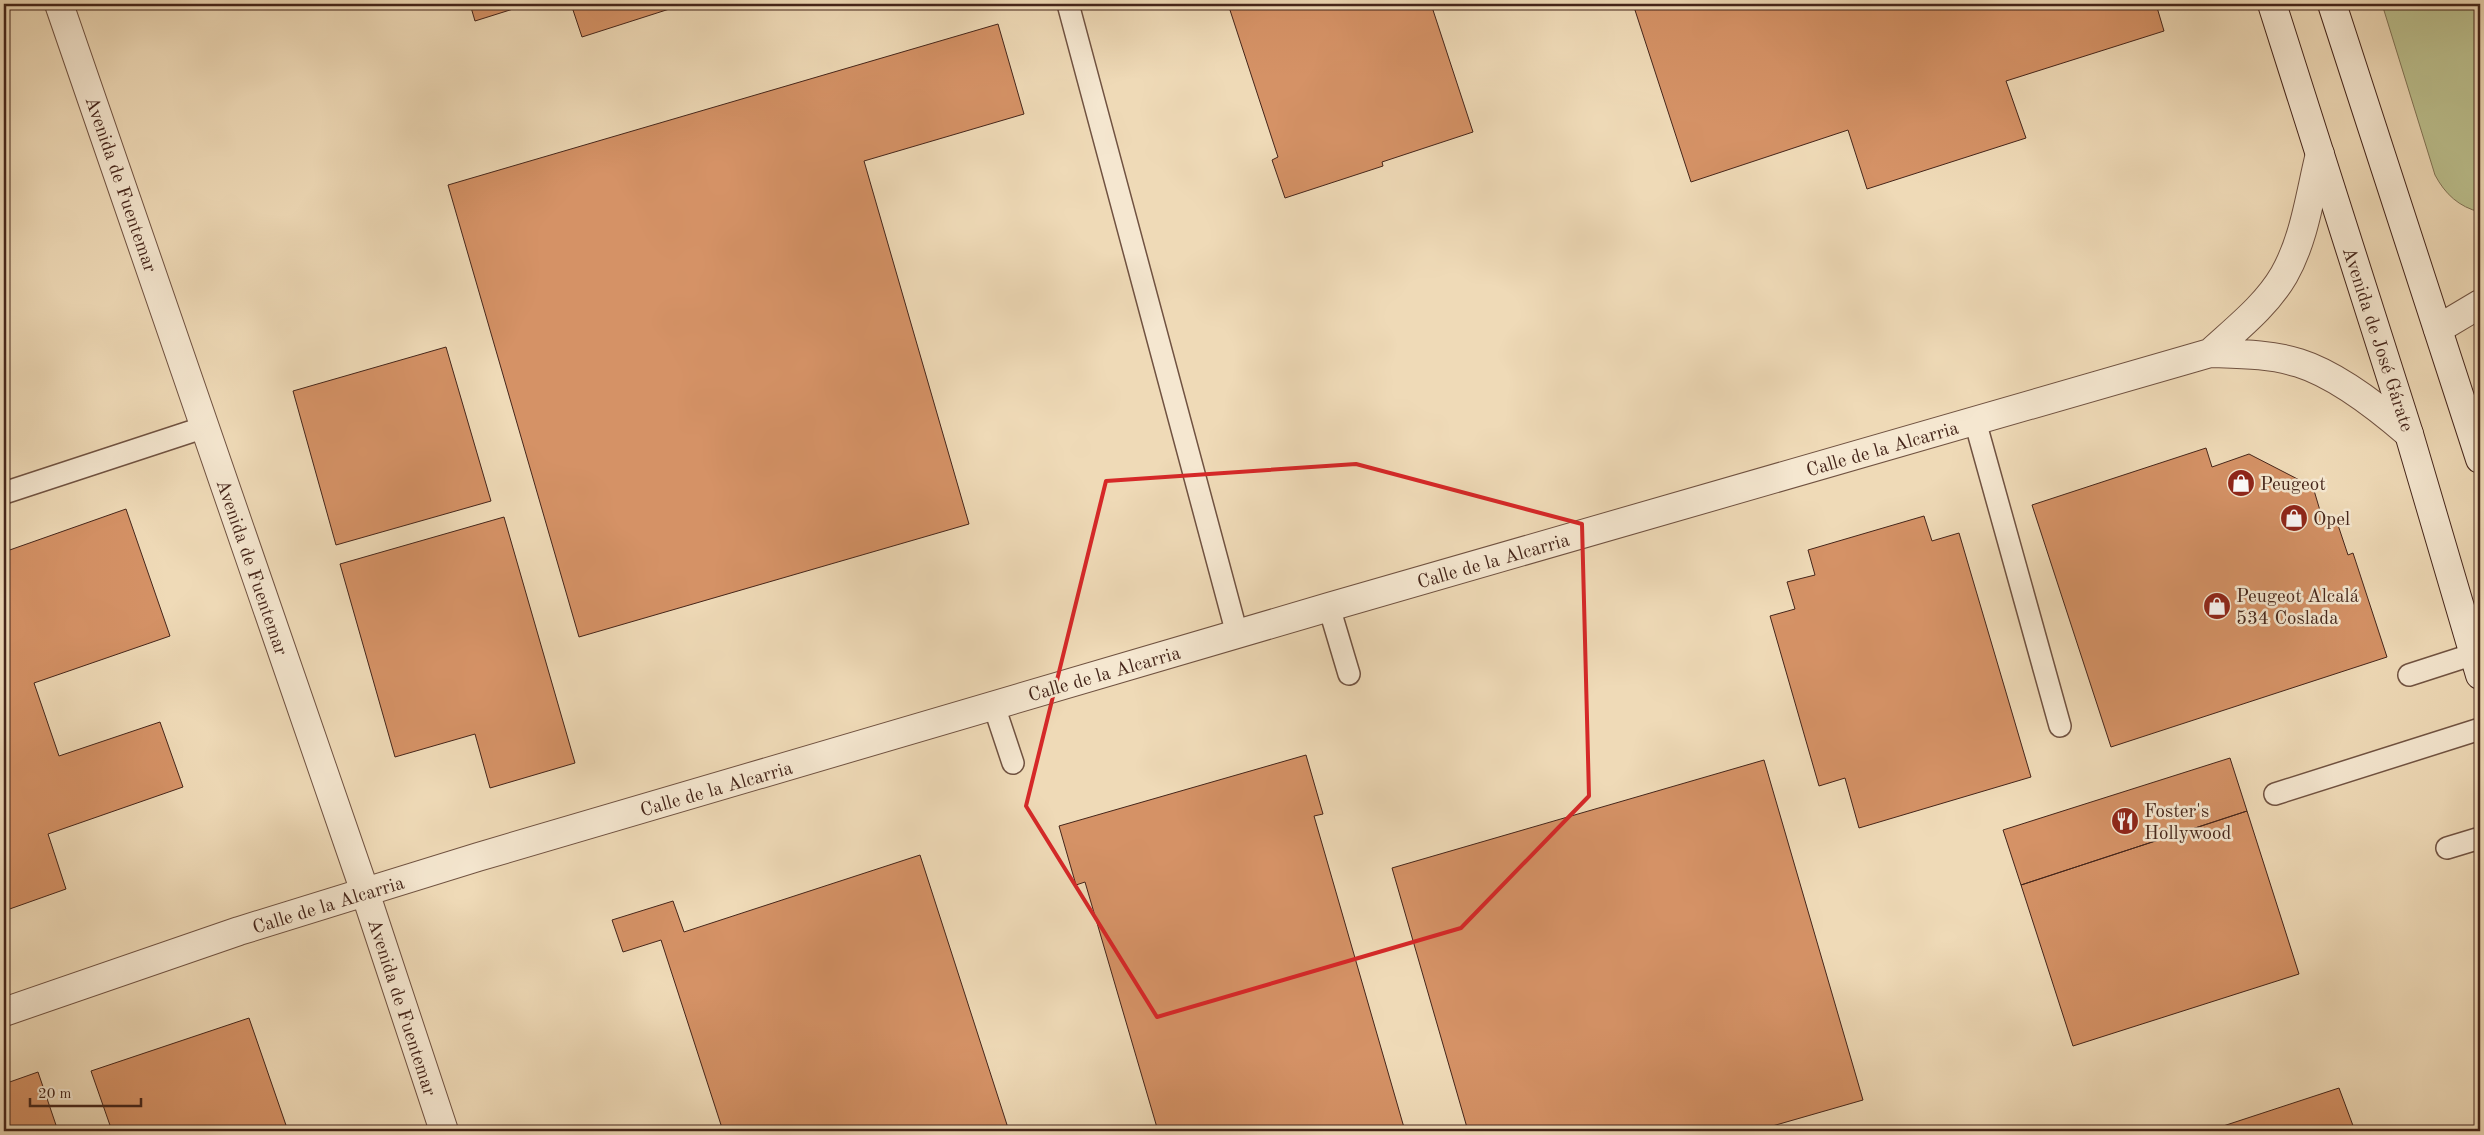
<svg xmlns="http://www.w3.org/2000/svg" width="2484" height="1135" font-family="'Old Standard TT',serif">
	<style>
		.green { fill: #bbbf8d; stroke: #807254 }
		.building { fill: #d59266; stroke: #45251a }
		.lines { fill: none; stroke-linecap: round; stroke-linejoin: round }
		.service-casing { stroke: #705241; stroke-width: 24 }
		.minor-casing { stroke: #705241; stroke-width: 30 }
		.secondary-casing { stroke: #45251a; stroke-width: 30 }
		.service { stroke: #f5e7d0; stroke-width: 21 }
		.minor { stroke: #f5e7d0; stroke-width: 28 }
		.secondary { stroke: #f5e7d0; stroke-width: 28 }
		.marked { fill: none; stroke: #d62828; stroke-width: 4; stroke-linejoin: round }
		.labels { text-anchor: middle; stroke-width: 5; stroke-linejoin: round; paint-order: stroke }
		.street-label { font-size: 19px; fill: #45251a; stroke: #f5e7d0 }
		.poi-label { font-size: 19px; fill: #45251a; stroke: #f5e7d0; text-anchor: start }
	</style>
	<rect width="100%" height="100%" fill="#efdab7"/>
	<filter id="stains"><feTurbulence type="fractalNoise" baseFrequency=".004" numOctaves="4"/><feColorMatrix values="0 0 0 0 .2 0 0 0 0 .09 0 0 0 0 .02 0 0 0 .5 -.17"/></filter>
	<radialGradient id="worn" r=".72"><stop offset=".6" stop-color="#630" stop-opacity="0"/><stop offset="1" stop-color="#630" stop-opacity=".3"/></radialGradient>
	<path class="green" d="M2382 4H2480V212C2459 207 2445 194 2435 175Z"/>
	<path class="building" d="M470 4H529L475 21Z
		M571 4H685L582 37Z
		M1228 4H1431L1473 132 1382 162 1383 166 1285 198 1272 160 1278 157Z
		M1633 4H2156L2164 31 2006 81 2026 138 1867 189 1848 130 1691 182Z
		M998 24 1024 114 864 161 969 524 579 637 448 185Z
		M446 347 491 501 336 545 293 391Z
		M2206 448 2212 467 2249 454 2313 487 2324 524 2336 519 2348 555 2353 553 2387 657 2111 747 2032 505Z
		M126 509 170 636 34 683 59 756 160 722 183 787 48 834 66 889 4 911V552Z
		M1924 516 1932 541 1959 533 2031 777 1859 828 1845 778 1819 786 1770 616 1795 609 1787 582 1815 575 1808 550Z
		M504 517 575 763 490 788 475 734 395 757 340 564Z
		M1306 755 1323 814 1314 816 1405 1131H1158L1085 882 1076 885 1059 826Z
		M2230 758 2247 811 2021 885 2003 830Z
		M1764 760 1863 1100 1755 1131H1468L1392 868Z
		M2247 811 2299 974 2073 1046 2021 885Z
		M920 855 1009 1131H723L661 940 623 952 612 920 673 901 684 932Z
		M249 1018 288 1131H112L91 1071Z
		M38 1072 58 1131H4V1084Z
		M2339 1088 2355 1131H2211V1130Z"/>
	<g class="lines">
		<g class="service-casing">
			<path id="service" d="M1068 4 1237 634
				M1975 421 2060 726
				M4 493 205 427
				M1329 607 1349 674
				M2409 675 2474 654
				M994 706 1013 763
				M2275 794 2480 729
				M2447 848 2480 838"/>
		</g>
		<g class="minor-casing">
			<path id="minor" d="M59 4 365 892 444 1131
				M2438 329 2480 304
				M2210 353C2236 329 2266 306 2284 275 2305 238 2310 194 2320 154
				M4 1012 239 931 478 857 1329 607 2210 353C2239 354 2271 354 2299 363 2337 375 2379 408 2409 434"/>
		</g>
		<g class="secondary-casing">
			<path id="secondary" d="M2272 4 2409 434 2480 675
				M2332 4 2480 459"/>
		</g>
		<use href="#service" class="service"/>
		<use href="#minor" class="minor"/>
		<use href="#secondary" class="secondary"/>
	</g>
	<path class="marked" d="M1356 464 1582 524 1589 796 1461 928 1157 1017 1026 806 1106 481Z"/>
	<defs>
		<g id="shop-disc" transform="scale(1.4375)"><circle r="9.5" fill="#8f2418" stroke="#f5e7d0"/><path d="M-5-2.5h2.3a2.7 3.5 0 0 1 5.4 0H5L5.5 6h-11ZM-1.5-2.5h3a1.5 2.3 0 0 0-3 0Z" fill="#fff"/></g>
		<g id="restaurant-disc" transform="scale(1.4375)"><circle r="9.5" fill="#8f2418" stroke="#f5e7d0"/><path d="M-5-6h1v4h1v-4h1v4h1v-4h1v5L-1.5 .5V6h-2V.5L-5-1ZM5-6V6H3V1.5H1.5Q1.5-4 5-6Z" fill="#fff"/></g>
	</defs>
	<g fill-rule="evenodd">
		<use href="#shop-disc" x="2241" y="483"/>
		<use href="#shop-disc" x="2294" y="518"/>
		<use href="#shop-disc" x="2217" y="606"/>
		<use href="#restaurant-disc" x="2125" y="821"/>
	</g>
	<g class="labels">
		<g class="street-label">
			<text transform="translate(122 184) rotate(71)" y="7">Avenida de Fuentemar</text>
			<text transform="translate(2379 339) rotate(72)" y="7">Avenida de José Gárate</text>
			<text transform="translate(1882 448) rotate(-16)" y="7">Calle de la Alcarria</text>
			<text transform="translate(1493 560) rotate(-16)" y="7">Calle de la Alcarria</text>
			<text transform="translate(253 567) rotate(71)" y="7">Avenida de Fuentemar</text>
			<text transform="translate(1104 673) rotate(-16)" y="7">Calle de la Alcarria</text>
			<text transform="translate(716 788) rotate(-16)" y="7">Calle de la Alcarria</text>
			<text transform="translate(328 904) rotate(-17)" y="7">Calle de la Alcarria</text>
			<text transform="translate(403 1007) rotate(72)" y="7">Avenida de Fuentemar</text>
		</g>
		<g class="poi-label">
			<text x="2260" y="490">Peugeot</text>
			<text x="2313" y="525">Opel</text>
			<text x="2236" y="602">Peugeot Alcalá<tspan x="2236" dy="22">534 Coslada</tspan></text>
			<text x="2144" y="817">Foster's<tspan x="2144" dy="22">Hollywood</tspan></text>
		</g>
	</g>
	<rect width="2484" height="1135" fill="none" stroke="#efdab7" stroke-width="20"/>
	<rect x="5" y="5" width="2474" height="1125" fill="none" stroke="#45251a" stroke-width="2.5"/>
	<rect x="10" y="10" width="2464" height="1115" fill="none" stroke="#45251a"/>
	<path d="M30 1098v8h111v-8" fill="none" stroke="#45251a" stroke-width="2.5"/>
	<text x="38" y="1098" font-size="15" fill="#45251a" stroke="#f5e7d0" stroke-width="4" paint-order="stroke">20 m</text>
	<rect width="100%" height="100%" filter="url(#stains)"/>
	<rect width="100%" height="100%" fill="url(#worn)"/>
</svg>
